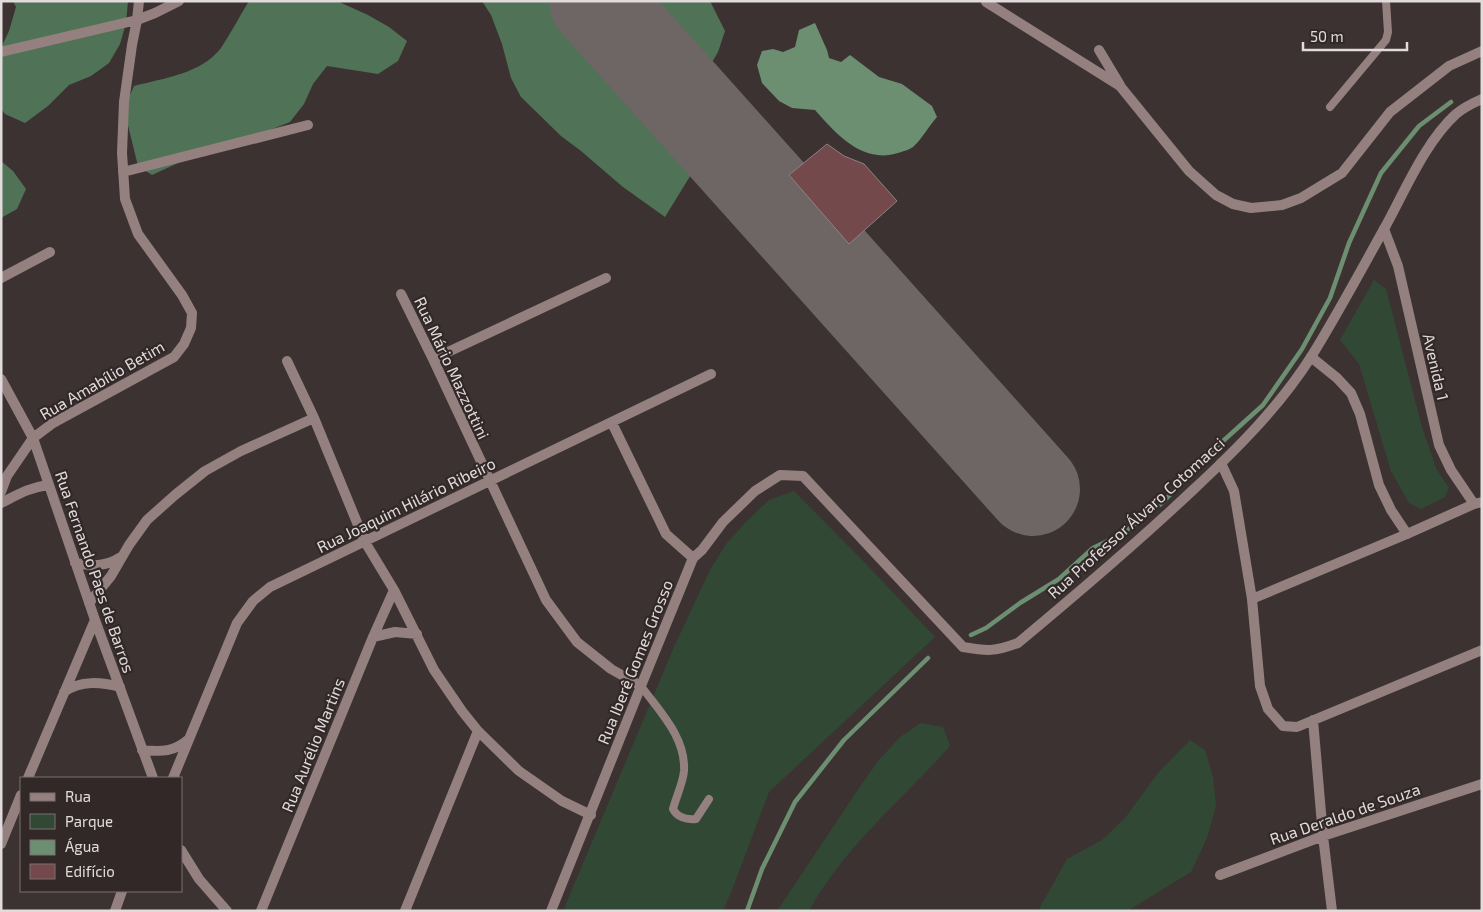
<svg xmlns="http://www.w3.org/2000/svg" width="1483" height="912" font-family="'Exo 2',sans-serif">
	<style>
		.green { fill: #314835 }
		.forest { fill: #507357 }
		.water { fill: #6c8f72 }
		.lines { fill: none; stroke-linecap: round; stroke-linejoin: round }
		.stream { stroke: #6c8f72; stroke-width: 4.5 }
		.runway { stroke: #6e6565; stroke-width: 94 }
		.building { fill: #74494b; stroke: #8e8282 }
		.service { stroke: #958080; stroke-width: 8 }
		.minor { stroke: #958080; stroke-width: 10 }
		.tertiary { stroke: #958080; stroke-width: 10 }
		.labels { text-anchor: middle; stroke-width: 4.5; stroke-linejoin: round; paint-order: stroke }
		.street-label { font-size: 16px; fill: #e2dbdb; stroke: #322828 }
	</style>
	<rect width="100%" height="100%" fill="#3c3232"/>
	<path class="green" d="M1374 280 1386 289 1422 427 1436 468 1449 488 1445 497 1421 509 1409 503 1391 471 1359 364 1340 340Z
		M794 491 867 565 935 637 769 792 732 890 723 911H563L674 647 710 570 726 544 745 523 769 500Z
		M921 723 943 727 950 746C902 800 844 847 809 911H777L861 785 879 760 900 737Z
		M1190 740 1205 750 1213 777 1216 806 1207 838 1191 872 1127 911H1038L1067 859 1102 840 1125 818 1158 773Z"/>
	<path class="forest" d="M13 1H128L126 23 120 44 109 63 91 76 69 85 48 106 25 123 5 114 1 109V48L9 31 16 7Z
		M249 1H337L368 15 389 27 407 41 398 61 378 74 327 66 313 84 304 104 290 122 229 146 202 152 152 175 138 166 124 109 134 86C164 78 201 74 221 48 231 33 239 17 249 1Z
		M482 1H590L658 73 671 91 701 153 692 173 665 217 623 187 581 151 561 136 521 97 511 78 502 44 491 15Z
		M638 1H710L725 31 718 52 707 71 688 60 674 44 660 26 644 10Z
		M1 161 13 171 26 189 17 209 1 218Z"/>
	<path class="water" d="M815 23 827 50 829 58 841 62 850 55 879 77 902 84 932 106 937 117C929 126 921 140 913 147 909 150 903 151 898 153 863 164 837 135 815 110L792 108 779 101 762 83 757 65 762 51 773 49 783 52 795 47 799 30Z"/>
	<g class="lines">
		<path class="stream" d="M971 635 986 628 1020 603 1059 579 1093 548 1120 535 1162 503 1212 451 1263 405 1302 349 1330 298 1349 243 1381 173 1419 126 1451 102
			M747 911 762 869 795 802 844 740 928 658"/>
		<path class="runway" d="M596 1 1033 489"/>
	</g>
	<path class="building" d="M827 144 844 156 864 164 897 201 849 244 789 175Z"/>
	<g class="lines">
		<path class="service" d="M1330 107 1386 40 1388 32 1386 1
			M641 686C659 711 686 737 684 771 683 783 676 797 673 809 677 817 686 820 696 819L709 799"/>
		<path class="minor" d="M986 2 1120 86 1189 171 1216 195 1233 204 1251 208 1282 205 1301 198 1342 173 1390 112 1449 66 1482 51
			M1099 50 1120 85
			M1 52 137 20 139 1
			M123 172 308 125
			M1384 229 1398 266 1439 445 1451 470 1474 504
			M1 278 50 252
			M401 294 433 359 546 600 577 642 611 669 641 686
			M1311 357 1337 378 1351 393 1360 414 1379 485 1391 510 1407 534
			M433 359 606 278
			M287 361 314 418 365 542 394 590 434 670 462 711 478 731 519 771 562 801 591 815
			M1 379 33 438 95 620 153 778
			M612 423 666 534 693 558
			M1221 463 1234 491 1252 599 1260 686 1268 709 1283 726 1297 727 1482 650
			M1 492 7 476 33 438 53 423 174 357 184 344 191 328 192 313 182 295 138 234 125 199 122 153 124 102 132 45 137 20 155 13 179 1
			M1 503C19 494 28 488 48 485
			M75 563C92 566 106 567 121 557
			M1252 599 1407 534 1474 504 1482 502
			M89 603 111 576 129 545 147 520 175 495 205 471 241 451 314 418
			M373 637 395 632 417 634
			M64 692C81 680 101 682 120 687
			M1313 720 1323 836 1332 911
			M142 750C162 752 174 752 189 739
			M28 778 95 620
			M173 778 237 623 253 601 270 587 711 374
			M1 844 21 795
			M181 850 199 879 227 911
			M1220 875 1323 836 1482 784
			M115 911 122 891
			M261 911 373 637 394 590
			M405 911 478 731"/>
		<path class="tertiary" d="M551 911 641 686 693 558 702 550 723 522 755 491 780 475 803 476 963 647C987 651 994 652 1018 643 1078 593 1137 543 1194 489 1237 449 1279 407 1311 357 1337 315 1360 272 1384 229 1404 193 1425 142 1456 114 1463 108 1473 103 1482 99"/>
	</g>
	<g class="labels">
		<g class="street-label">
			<text transform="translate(1436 367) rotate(77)" y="6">Avenida 1</text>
			<text transform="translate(452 368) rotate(65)" y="6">Rua Mário Mazzottini</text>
			<text transform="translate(102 380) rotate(-30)" y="6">Rua Amabílio Betim</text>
			<text transform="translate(406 505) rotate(-26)" y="6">Rua Joaquim Hilário Ribeiro</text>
			<text transform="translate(1136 518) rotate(-42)" y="6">Rua Professor Álvaro Cotomacci</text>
			<text transform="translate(95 572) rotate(71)" y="6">Rua Fernando Paes de Barros</text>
			<text transform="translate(635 662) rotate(-68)" y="6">Rua Iberê Gomes Grosso</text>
			<text transform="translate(313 745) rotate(-68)" y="6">Rua Aurélio Martins</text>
			<text transform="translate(1345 814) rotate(-19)" y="6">Rua Deraldo de Souza</text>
		</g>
	</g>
	<rect width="1483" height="912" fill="none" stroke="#e2dbdb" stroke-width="5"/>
	<rect x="20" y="777" width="162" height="115" fill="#322828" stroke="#787070"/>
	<rect x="30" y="793" width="25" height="8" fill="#958080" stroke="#787070"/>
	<text x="65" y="802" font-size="15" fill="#e2dbdb">Rua</text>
	<rect x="30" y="814" width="25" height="15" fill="#314835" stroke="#787070"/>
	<text x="65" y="827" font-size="15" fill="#e2dbdb">Parque</text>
	<rect x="30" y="840" width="25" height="15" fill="#6c8f72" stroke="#787070"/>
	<text x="65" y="852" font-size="15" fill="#e2dbdb">Água</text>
	<rect x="30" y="864" width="25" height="15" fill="#74494b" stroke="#787070"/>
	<text x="65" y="877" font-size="15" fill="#e2dbdb">Edifício</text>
	<path d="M1303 42v8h104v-8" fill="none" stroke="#e2dbdb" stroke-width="2.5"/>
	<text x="1310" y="42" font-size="15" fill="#e2dbdb" stroke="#322828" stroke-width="4" paint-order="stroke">50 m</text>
</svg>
